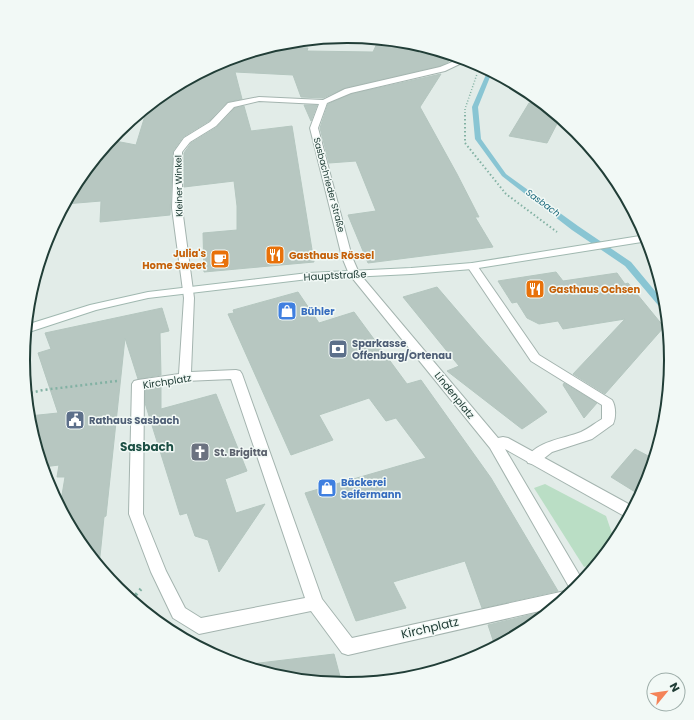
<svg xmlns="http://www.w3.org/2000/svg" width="694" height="720" font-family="Poppins,sans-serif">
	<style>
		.green { fill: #badec5 }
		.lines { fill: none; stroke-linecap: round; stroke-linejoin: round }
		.stream { fill: #89c5d3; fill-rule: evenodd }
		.building { fill: #b7c7c1; stroke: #b4c6bf }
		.lane-casing { stroke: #a4b4af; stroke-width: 2 }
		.street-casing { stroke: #a4b4af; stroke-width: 2 }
		.secondary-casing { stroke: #a0b8b0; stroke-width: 2 }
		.path-far3 { stroke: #82b1a3; stroke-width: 1.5; stroke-dasharray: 1 2; stroke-linecap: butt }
		.path-far2 { stroke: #82b1a3; stroke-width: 2; stroke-dasharray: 1.5 2.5; stroke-linecap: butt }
		.path-far1 { stroke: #82b1a3; stroke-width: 2.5; stroke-dasharray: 2 3; stroke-linecap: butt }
		.path { stroke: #82b1a3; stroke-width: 3.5; stroke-dasharray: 2.5 4; stroke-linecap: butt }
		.lane { fill: #fff; fill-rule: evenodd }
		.street { fill: #fff; fill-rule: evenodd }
		.secondary { fill: #fff; fill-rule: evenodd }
		.labels { text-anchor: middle; stroke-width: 3; stroke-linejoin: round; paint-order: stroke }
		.far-street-label { font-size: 9px; fill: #213e37; stroke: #f2f9f6 }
		.far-water-label { font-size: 9px; font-style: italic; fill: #1a687b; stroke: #f2f9f6 }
		.food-label { font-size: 10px; font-weight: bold; fill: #c56008; stroke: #f2f9f6; text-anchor: start }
		.street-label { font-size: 10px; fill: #213e37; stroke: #f2f9f6 }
		.shop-label { font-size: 10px; font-weight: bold; fill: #366cbe; stroke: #f2f9f6; text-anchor: start }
		.service-label { font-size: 10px; font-weight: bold; fill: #4e5e75; stroke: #f2f9f6; text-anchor: start }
		.worship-label { font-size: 10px; font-weight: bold; fill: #5b616d; stroke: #f2f9f6; text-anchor: start }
		.quarter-label { font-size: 12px; font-weight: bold; fill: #1d5045; stroke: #f2f9f6 }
		.near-street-label { font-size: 12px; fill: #213e37; stroke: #f2f9f6 }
		.rim { fill: none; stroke: #213e37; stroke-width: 2 }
	</style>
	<rect width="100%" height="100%" fill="#e2ece8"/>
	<path class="green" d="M545 484 606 516 615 542 598 563 584 567 534 488Z"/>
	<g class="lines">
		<path class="stream" d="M488 70 492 72 478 107 481 139 506 174 578 226 631 262 665 303 666 312 663 311 625 266 572 230 502 176 475 139 472 107Z"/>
	</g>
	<path class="building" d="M379 39 410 42 421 46 418 53 451 58 448 62 440 66 345 88 323 98 301 97 293 75 235 72 242 99 227 102 209 121 183 137 173 151 170 215 100 222 101 201 65 204 78 180 110 140 136 145 148 106 167 90 223 61 270 46 308 48 307 51 373 52Z
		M441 74 420 107 457 174 479 217H475L493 247 368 263 348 215 376 211 356 161 329 163 320 128 328 104 351 94Z
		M529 103 545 106 560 118 547 143 509 136Z
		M304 105H317L311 121Z
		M244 106 251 131 292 126 314 262 204 272 203 233 237 230V206L234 181 184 187V153L191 143 217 127 235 108Z
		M556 272 563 281 617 273 625 284 628 283 664 327 605 394 573 374 625 319 563 329 558 321 539 324 527 318 517 302 512 303 498 281Z
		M437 287 479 336 547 412 522 429 447 371 459 366 403 297Z
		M298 292 319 323 354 312 407 384 421 380 491 478 558 591 482 608 465 561 393 582 406 608 356 621 305 493 426 458 396 418 386 421 369 398 319 415 333 440 291 455 228 314 234 313 233 310Z
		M162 308 169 331 160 333 161 375 138 379 125 338 106 516 104 517 99 566 77 540 60 507 65 477H57L59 465 43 467 29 423V416L58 413 38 353 51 349 45 333Z
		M564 383 597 403 584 418 563 385Z
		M161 386V409L216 394 247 471 225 479 236 513 265 504 219 572 208 540 195 536 187 513 180 515 145 403V388Z
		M635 449 654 459 646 484 640 495 611 477Z
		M550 610 527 630 495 646 488 625Z
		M334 654 342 684 284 678 251 668V664Z"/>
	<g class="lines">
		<g class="lane-casing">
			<path id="lane" d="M472 263 476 264 539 355 612 400C616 406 616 418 613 424L592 439 552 452 538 463 533 464 528 463 526 459C536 441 563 439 581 432 588 429 595 423 602 419V405L531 361 467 266Z"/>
		</g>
		<g class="street-casing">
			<path id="street" d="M462 58 468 60 445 71 351 93 327 103 318 128 352 257 359 273 498 438 503 437 508 438 634 507 628 518 626 517 505 449 583 581 572 592 490 448 349 274 342 257 310 128 319 104 259 101 234 107 216 126 190 142 182 152V208L194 298 191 372 236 370 240 371 242 374 322 599 352 638 565 591 571 593 553 608 348 655 342 653 311 611 199 634 173 618 151 572 129 514 132 384 134 381 138 380 179 374 184 298 172 208 174 152 184 138 210 122 228 103 259 97 323 100 345 89 440 67ZM231 379 305 598 201 618 185 608 166 571 143 514 144 387 185 381Z
				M646 236 650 247 645 246 640 239 641 237Z"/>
		</g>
		<g class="secondary-casing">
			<path id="secondary" d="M646 235 648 241 472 269 411 274 308 279 148 298 96 310 26 333V325L90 305 148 292 308 273 411 268 472 263Z"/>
		</g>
		<path class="path-far3" d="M465 116V109L477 74"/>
		<path class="path-far2" d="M465 115V143L506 194 557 232"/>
		<path class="path-far1" d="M26 394 43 390 117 381"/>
		<path class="path" d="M131 600 141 589"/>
		<use href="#lane" class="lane"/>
		<use href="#street" class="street"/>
		<use href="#secondary" class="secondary"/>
	</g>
	<defs>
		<g id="restaurant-square" transform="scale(1)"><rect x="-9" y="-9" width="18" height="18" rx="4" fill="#e8710a" stroke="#f2f9f6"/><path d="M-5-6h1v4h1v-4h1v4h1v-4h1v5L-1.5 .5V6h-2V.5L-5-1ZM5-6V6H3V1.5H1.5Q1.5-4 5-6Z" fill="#fff"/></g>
		<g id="cafe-square" transform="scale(1)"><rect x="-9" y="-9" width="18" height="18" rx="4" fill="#e8710a" stroke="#f2f9f6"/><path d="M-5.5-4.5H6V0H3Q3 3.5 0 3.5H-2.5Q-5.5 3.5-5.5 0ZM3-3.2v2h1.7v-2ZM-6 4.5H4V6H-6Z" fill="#fff"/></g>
		<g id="shop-square" transform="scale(1)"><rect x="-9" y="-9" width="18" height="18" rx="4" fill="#3f7fe0" stroke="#f2f9f6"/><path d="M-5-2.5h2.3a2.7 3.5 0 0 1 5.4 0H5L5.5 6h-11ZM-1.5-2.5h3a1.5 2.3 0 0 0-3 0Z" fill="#fff"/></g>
		<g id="bank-square" transform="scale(1)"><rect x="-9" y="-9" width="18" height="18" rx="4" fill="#5c6f8a" stroke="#f2f9f6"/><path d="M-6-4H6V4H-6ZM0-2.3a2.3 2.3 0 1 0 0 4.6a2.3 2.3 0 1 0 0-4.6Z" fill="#fff"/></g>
		<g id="civic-square" transform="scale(1)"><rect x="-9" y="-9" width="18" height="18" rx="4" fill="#5c6f8a" stroke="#f2f9f6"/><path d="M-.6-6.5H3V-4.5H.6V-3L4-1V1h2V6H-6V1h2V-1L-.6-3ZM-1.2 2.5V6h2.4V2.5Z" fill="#fff"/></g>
		<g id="church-square" transform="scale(1)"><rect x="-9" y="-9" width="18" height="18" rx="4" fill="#6b7280" stroke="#f2f9f6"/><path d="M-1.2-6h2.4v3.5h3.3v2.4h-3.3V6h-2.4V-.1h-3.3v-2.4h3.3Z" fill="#fff"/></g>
	</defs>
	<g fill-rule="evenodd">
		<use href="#restaurant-square" x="275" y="255"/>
		<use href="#cafe-square" x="220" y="259"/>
		<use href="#restaurant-square" x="535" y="289"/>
		<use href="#shop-square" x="287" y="311"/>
		<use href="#bank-square" x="338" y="349"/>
		<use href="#civic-square" x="75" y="420"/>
		<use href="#church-square" x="200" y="452"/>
		<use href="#shop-square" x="327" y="488"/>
	</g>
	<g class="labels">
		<g class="far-street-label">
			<text transform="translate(329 185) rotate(75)" y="3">Sasbachrieder Straße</text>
			<text transform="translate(179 186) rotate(-91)" y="3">Kleiner Winkel</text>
		</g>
		<g class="far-water-label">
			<text transform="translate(543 203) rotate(36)" y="3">Sasbach</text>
		</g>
		<g class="food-label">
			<text x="206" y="257" text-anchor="end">Julia's<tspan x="206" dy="12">Home Sweet</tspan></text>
			<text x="289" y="259">Gasthaus Rössel</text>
			<text x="549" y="293">Gasthaus Ochsen</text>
		</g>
		<g class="street-label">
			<text transform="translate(335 275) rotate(-3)" y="4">Hauptstraße</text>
			<text transform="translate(167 381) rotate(-9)" y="4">Kirchplatz</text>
			<text transform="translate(455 395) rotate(51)" y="4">Lindenplatz</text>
		</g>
		<g class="shop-label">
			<text x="301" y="315">Bühler</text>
			<text x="341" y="486">Bäckerei<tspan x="341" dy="12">Seifermann</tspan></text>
		</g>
		<g class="service-label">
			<text x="352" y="347">Sparkasse<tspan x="352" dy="12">Offenburg/Ortenau</tspan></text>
			<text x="89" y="424">Rathaus Sasbach</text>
		</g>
		<g class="worship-label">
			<text x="214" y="456">St. Brigitta</text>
		</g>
		<g class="quarter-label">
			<text x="147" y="451">Sasbach</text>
		</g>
		<g class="near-street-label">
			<text transform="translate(430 628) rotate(-13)" y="4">Kirchplatz</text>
		</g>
	</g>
	<path d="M0 0H694V720H0ZM30 360a317 317 0 1 1 634 0a317 317 0 1 1-634 0Z" fill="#f2f9f6" fill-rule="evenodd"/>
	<path class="rim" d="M30 360a317 317 0 1 1 634 0a317 317 0 1 1-634 0Z"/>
	<g transform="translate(666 692) rotate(61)"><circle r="19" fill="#f2f9f6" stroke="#9eaeaa"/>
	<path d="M0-3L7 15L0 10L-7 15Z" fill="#f48358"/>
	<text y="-6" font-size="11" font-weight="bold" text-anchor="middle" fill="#213e37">N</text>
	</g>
</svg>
